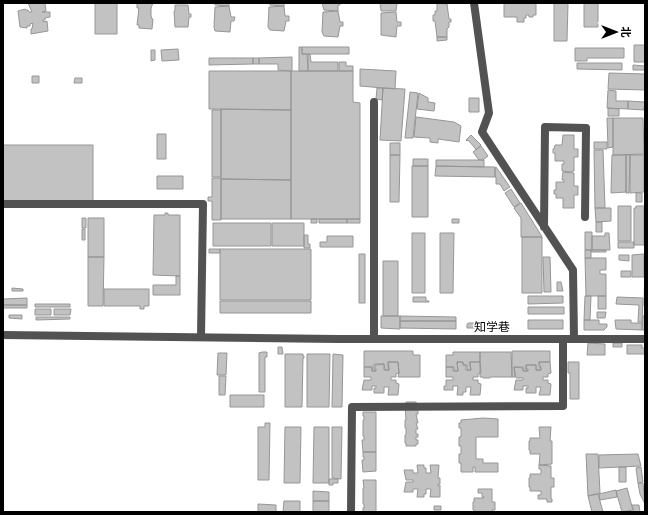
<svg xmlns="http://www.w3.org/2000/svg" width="648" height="515" font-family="Rubik,'Noto Sans SC',sans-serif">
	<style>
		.building { fill: #c2c2c2; stroke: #969696 }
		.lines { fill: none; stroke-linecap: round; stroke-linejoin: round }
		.minor { stroke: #525252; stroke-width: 8 }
		.labels { text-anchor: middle; stroke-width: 3; stroke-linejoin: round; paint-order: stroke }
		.street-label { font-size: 12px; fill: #000; stroke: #fff }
	</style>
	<rect width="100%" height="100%" fill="#fff"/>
	<path class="building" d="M28 3H45L46 11 42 12H50V17L45 18V20H43V22L47 21 48 31 31 34V29H32L33 23 30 24V26H27V28L20 27 18 11 25 9 26 10H28L29 12H32Z
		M95 3H117V34H95Z
		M137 3H153L151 8V16L152 19H153L152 29 139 28V25H137L139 8H137Z
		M215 3H229V6L215 5Z
		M269 3H284V6L270 5Z
		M322 3H340V5H338V11L324 10Z
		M380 3H397L396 11H381Z
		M437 3 447 4 449 19H451V22H449V27L447 29V37H437L435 21H433V15H435V11H437Z
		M504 3H536V15H533V17H529V15H526V18H524V22H517V17H504Z
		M554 3H568L567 41H554Z
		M584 3H598V27H584Z
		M175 5H188L189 14H191V17H189L188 27H175L174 11H175Z
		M229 6 231 17H235L234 21H231L230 32 215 31 214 27 215 7Z
		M284 6 285 16H289V21H286L284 31 270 30 268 27 269 7Z
		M338 11 340 22H343V26H340L338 37 324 36 322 32 323 12Z
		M396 12 397 22H401V26H397L396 37 381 35V13Z
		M437 37H447V40L437 41Z
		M634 45H645V62H634Z
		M299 47H302V54H307L308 71H299Z
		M302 47H349V54H302Z
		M575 48H624V58H587V61H575Z
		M178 49 179 60 162 61 161 50Z
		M151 50H155V60L151 61Z
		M308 54H310L311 62H338V71H308Z
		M292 57V71L278 70V64H259V58Z
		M209 58H253V64L209 65Z
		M253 58H259V64H253Z
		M339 62H346V66H353V71H339Z
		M577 63H622V70L577 69Z
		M633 65 645 66V70H633Z
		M360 69 396 71 395 89 360 86Z
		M209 71H291V110L209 109Z
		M291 71H353V102L360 103V219H291Z
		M609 73 645 74V90L608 89Z
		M32 76H39V83H32Z
		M75 78H82V83H74Z
		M377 88H383L382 100 376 99Z
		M383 88 405 89 401 141 380 140Z
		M608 90 616 91V101H628V109L607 108Z
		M410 92 418 93 413 138H405Z
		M419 93 428 98V102L435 103 434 111 417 109Z
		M469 98H479V112H469Z
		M628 101 644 102V101H645L644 110 628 109Z
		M608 108 619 109V116H608Z
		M221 109 291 110V180L221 179Z
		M212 110H221V177H212Z
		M416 117 454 122 461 126 459 142 438 139V143L430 142V138L414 137Z
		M607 118H613V147L608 148Z
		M613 118H643L644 154 613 155Z
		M157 134H166V159H157Z
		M471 135 481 145 476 150 475 148 468 140 467 141 466 140Z
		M563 135H574V149H578V157H574V171L570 172 562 171V164H564V161H555V153H553V149H554L555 145H562Z
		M594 142H607V149H594Z
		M390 143H400V155H390Z
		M3 145H93V201H3Z
		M481 146 488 156 483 160H479L473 152Z
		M594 150H603L605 208H595Z
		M390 155H400L399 202H390Z
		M612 155H626V192L611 193Z
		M626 155H630L629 193H626Z
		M630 155H644V192L630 193Z
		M413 159H428V166H413Z
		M436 160H484V167L436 166Z
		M412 166H428V217H412Z
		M436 166 495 167V177L435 176Z
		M496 167 510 187 504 191 500 184H496V177H495V168Z
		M563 172 574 173V186H578V195H574V208H563V198H556V194H554V190H556V182H564V180H562Z
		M157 176H183V189H157Z
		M212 178H221V220H212V201H208V197H212Z
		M221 179 291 180V219H221Z
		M511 189 520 203 514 207 505 193Z
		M636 193H642V202H636Z
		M521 203 541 235 542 237H521V218L514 208Z
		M618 206H631V241H618Z
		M636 206H644V245H634V208H636Z
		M595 208H611V221L596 222Z
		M165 213H168V215H180V276L153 275 154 215H165Z
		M82 218H86V228H82Z
		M88 218H104V257H88Z
		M311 219H317V223H311Z
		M319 219H347V223H319Z
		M347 219H360V223H347Z
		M452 219H459V223H452Z
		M596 222H602V232H596Z
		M213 223H271V246H213Z
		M272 223H304V246H272Z
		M82 229H85V240H82Z
		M585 232H592V250H585Z
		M412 233H425V293H412Z
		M440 233H454L453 293H440Z
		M605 233H609L610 250H592V236H605Z
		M304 235H308V244H310V248H304Z
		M327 236H353V247H320V242H327Z
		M522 237H542V293H522Z
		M618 242H634V248H618Z
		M209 249H220V253H209Z
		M220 249H311V300H220Z
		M585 250H591V258H585Z
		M591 250H606V252H591Z
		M359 254H365V303H359Z
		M644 254V277H632V255Z
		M619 255H629V261L619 260Z
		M88 257H104L103 306H88Z
		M543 257H550L551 292H544Z
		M585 258H606V270H600V274H606V296H586Z
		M383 261H398V316H383Z
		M645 264V306H644Z
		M621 271H631V277H621Z
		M176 276H180V295H153V285H176Z
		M557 282H561L563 291H557Z
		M12 288 23 289V291H12Z
		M104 289H149V306H144V309H140V306H104Z
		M528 296H563V303L528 304Z
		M585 296H591L590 320H584Z
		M598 296H606V309H598Z
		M413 297H426V301H429V302H413Z
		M617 297 643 298 642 322H638L639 305 616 304Z
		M27 298V305H3V299Z
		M220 301H311V313H220Z
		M35 304H70V307H35Z
		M3 305H27V308H3Z
		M528 307H564V314H528Z
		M35 309H51V315H35Z
		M54 309H71L70 315H54Z
		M597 312H606L605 318H597Z
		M9 315H22V319L9 318Z
		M381 316H400V329L381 328Z
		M400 316 456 317V321H400Z
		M643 316H645V330H642Z
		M36 317H70V319L36 320Z
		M528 320H563V329H528Z
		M584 320H599V324H607V327L604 330H584Z
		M615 320H631V323H642V330L616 329Z
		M400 321H456V329L400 328Z
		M469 323H477V328H467V324Z
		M588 343 605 344V355H587Z
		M613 343H622V347H613Z
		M627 345H642V348H645V354H627Z
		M278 347H282L283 354H278Z
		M364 351H413V355H420V377H398L399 373 398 362H388V367H389V370H385L384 364H374V369L376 371H372V367H364Z
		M512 351H550V362H539V367H541V370H536V365H526V370H528L527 371H523V367H514L515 377H512Z
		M262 352H267V357H265V392H259V353Z
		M453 352H480V362H469L471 370H467V365H463V362H457L458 371H454V367H446V355H453Z
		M480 352H511L512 377H490V378H483V377H480Z
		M218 353H227L226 375H217Z
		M285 354H303V356H304V358H303L302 407H285Z
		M307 354H330L329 407H307Z
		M333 354 343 355 342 407H332Z
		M388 362H398L399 373 396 374V377H391V380H396V383L399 384 398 395H388L389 387H384V393H374V388H376V386H372V390H362L364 380H371V377H364V367H372V371H376V369H375V365L384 364V370H389Z
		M457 362H463V365H466V370H471L470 362H480L481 373 478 374V377H473V380H478V383L481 384 480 395H470L471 387H466V392H463V395H457L458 386H453V390H444V386H446V380H453V377H446V367H453V371H458Z
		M539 362H550L551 373 548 374V377H543V380H548V383L551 384 550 395H539L541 387H536V393H526V388H528V386H523V390H514L516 380H523V378H516L514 367 523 368V371H528V369H526V365H536V370H541Z
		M568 362H579V399H570V373H568Z
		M219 376H226L225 395H219Z
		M230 395H264V407H230Z
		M406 402H416L418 411V414H416L418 423H416L418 429H416V434H418V437H416V440H418V444H416V446H406V443H405V435H406V428H405V420H406L405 406H406Z
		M363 412H376V452H363L362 440H364V436H363V420H364V416H363Z
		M483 418 498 419V437H476V459H483V463H498V472H475V467H473V472H461V463H459V454H461V446H459V437H461V428H459V423H461V420Z
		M265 423H270L269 480H258V427H265Z
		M285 427H301L300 483H284Z
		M314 427H329V483H313Z
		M332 427H342L341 479 332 478Z
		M539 427H551L550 441H552V464L539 465 540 454H530V450H529V441H530V438H540Z
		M363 452H376V471L363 472 362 460H364V457H363Z
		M586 454H598L600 493 588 496Z
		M638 454 641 466 599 468V455Z
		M417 465H424V468H426V473H431L430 465H439L438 478H440V484H438V486L440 485V497H430L431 489H426V494H424V497H417L418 489H413V492H404L406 482H413V480H406L404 470H413V473H418Z
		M539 465 551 466V478H554V487H551V499H552V502H547V499H538V495H541V491H530V487H529V478H530V474H541V469H539Z
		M619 467H626V482H619Z
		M641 467 643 482 638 483 636 468Z
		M329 479H338V483H333V485H329Z
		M363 480H376V512H363V508H364V504H363V488H364Z
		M638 483H643L645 504 640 494Z
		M627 488 633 510 622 512 616 491Z
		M478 489H492V502H495V510H492V512H474V510H473V502H474V498H484V497H482V493H478Z
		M616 490 617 497 600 500 599 494Z
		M313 491 329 492V501H313Z
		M598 494 603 512H592L588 496Z
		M284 501H300V512H283Z
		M313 501H329V512H313Z
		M258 504 276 505V512H258Z
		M632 505H639L640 512H634Z
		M434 506H441V510H434Z"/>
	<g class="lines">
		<path class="minor" d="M474 3 489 113 482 132 573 270 574 339
			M3 204H203L201 337
			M544 227 545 127 586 128 585 217
			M3 335 338 339H645
			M374 339V102
			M351 512 352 407 563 406V339"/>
	</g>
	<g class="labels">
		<g class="street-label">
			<text x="492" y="331">知学巷</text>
		</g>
	</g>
	<rect width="648" height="515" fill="none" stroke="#000000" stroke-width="8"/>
	<g transform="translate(616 32) rotate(90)" stroke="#ffffff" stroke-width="3" paint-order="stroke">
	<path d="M0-3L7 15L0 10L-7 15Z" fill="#000000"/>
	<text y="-6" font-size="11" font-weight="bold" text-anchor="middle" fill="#000000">北</text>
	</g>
</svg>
